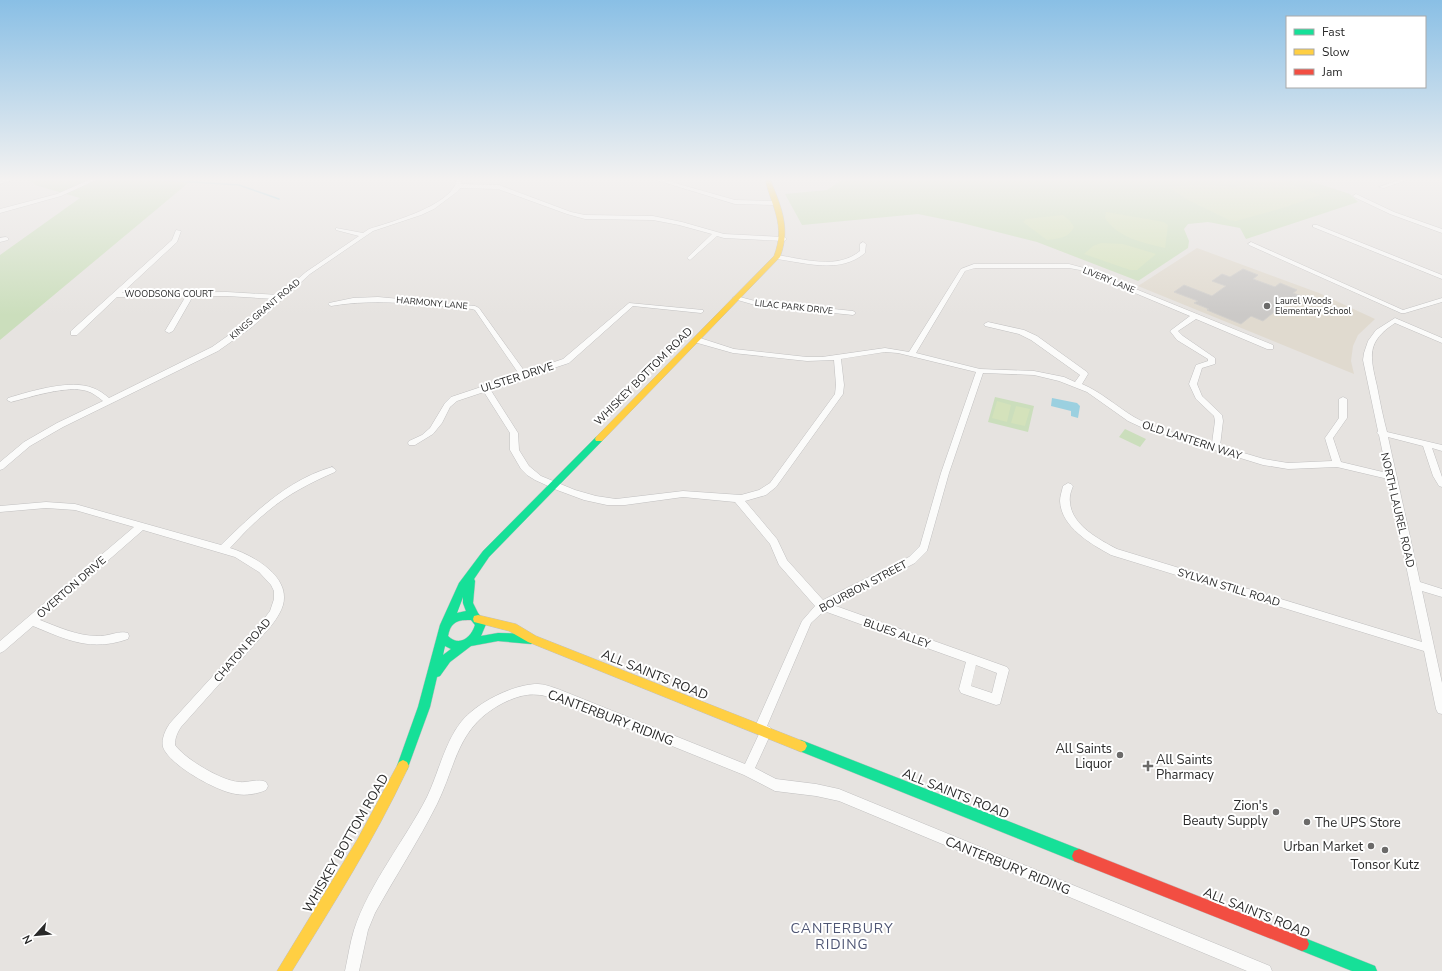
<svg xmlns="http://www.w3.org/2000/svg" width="1442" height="971" font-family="'Nunito Sans',sans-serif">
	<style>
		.education { fill: #e0dacf }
		.green { fill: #cbdebc }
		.pitch { fill: #d4e2bb }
		.water { fill: #9bd0e0 }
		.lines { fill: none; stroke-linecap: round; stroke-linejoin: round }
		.stream { stroke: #9bd0e0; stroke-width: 1.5 }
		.building { fill: #cbc9c7; stroke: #d1cfcc }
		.street-casing { stroke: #c1c0c0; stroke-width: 1 }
		.fast-casing { stroke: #c1c0c0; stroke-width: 1 }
		.slow-casing { stroke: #c1c0c0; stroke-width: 1 }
		.jam-casing { stroke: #c1c0c0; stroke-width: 1 }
		.street { fill: #fbfbfa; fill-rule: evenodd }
		.fast { fill: #16e098; fill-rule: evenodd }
		.slow { fill: #ffcf43; fill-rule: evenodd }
		.jam { fill: #f24e42; fill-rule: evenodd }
		.poi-dot { fill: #6b6a69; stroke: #fff; stroke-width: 1.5 }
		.labels { text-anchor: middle; stroke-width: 4; stroke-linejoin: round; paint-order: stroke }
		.far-street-label { font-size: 9px; fill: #292929; stroke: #fff }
		.far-poi-label { font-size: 9px; fill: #292929; stroke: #fff; text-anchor: start }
		.street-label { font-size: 11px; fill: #292929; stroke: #fff }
		.near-street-label { font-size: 13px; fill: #292929; stroke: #fff }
		.near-poi-label { font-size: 13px; fill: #292929; stroke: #fff; text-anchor: end }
		.near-neighbourhood-label { font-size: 14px; letter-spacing: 1px; fill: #4f5674; stroke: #fff }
	</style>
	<rect width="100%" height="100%" fill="#e6e3e0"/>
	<path class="education" d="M1197 248 1319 293 1375 319 1358 335 1353 346 1351 361 1354 374 1138 286Z"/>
	<path class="green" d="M28 179H193L0 340V255L80 198 35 185Z
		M843 179H1304L1350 194 1358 202 1246 239 1240 228 1208 222 1188 224 1184 229 1189 241 1188 248 1138 281 1037 242 962 223 918 214 802 225 785 194 827 190Z
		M995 397 1034 406 1028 432 988 422Z
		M1125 429 1146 439 1140 447 1119 437Z"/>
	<path class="pitch" d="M1260 179H1277L1320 195 1286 207 1236 221 1229 220 1188 200 1168 187 1203 184 1234 187Z
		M1106 212 1164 222 1168 225 1165 248C1144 243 1118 238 1105 218Z
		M1063 215 1070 221 1074 227C1069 238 1058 239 1047 240L1023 222 1026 219Z
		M1101 243 1123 244 1156 254 1137 270H1130L1084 254 1093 246Z
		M997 401 1011 405 1007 422 992 418Z
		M1016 406 1030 409 1025 426 1011 423Z"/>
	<path class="water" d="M1052 398 1077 403 1080 406 1078 418 1071 416V411L1051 406Z"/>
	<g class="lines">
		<path class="stream" d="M148 179 239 185 279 199"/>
	</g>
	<path class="building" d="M1243 269 1258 275 1253 279 1275 287 1280 283 1297 290 1293 293 1304 297 1296 303 1289 300 1263 321 1251 316 1241 324 1207 310 1209 309 1194 303 1198 301 1174 292 1184 285 1212 296 1226 286 1212 281 1222 274 1230 277Z"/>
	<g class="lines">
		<g class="street-casing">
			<path id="street" d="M7 179H16L0 184V180Z
				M91 179H98L61 196 0 213V209L57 194Z
				M457 179H461V184L499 185 571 212 585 215 653 216 682 222 724 234 784 237 787 239 784 241 724 238 717 236 690 260 687 258 688 257 712 234 679 225 653 220 585 219 567 214 498 189 460 188 458 191 434 209 421 215 373 231 310 274 252 327 218 351 63 427 30 446 3 469 0 470V462L24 442 57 423 103 401C98 397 93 393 87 391 67 385 31 397 11 402L7 400 8 398C31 391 71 379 93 388 99 390 104 394 109 398L212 347 246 323 275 299 227 296H193L173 331 169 333 165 331 186 296 117 297 77 335H71V331L172 240 176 230 181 231 177 242 122 293 227 292 279 295 306 272 359 236 336 230V228L363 233 369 229C391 222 454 205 457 179Z
				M653 179H661L735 200 776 201 779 203 776 205 735 204Z
				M1402 179H1409L1384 188 1379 187Z
				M1356 194 1394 212 1442 229V233L1390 214 1354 197 1353 196Z
				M1313 225H1317L1442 275V279L1313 227Z
				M6 237 8 238V240L0 242V238Z
				M863 242 866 244 865 253C840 274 806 263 777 259L774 257 777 255C804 259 837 270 860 251V244Z
				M1251 242 1403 310 1442 298V302L1405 313H1401L1249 245 1248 244Z
				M974 264H1069L1084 268 1273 345V349H1267L1196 319 1178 331 1183 336 1215 358V364L1202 368 1197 384 1202 396 1222 415 1223 421 1220 446 1264 459 1288 463 1332 461 1325 438 1339 418V399L1343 397 1347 399V418L1333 438 1341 462 1387 473 1379 435 1377 433 1378 431 1363 360 1364 353 1368 341 1376 330 1395 318 1442 338V343L1395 323C1366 342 1370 356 1377 386 1380 402 1383 417 1387 432L1442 445V451L1432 448 1442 477V487L1439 486 1433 476 1423 446 1388 437 1420 582 1442 589V597L1422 591 1442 683V714L1438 713 1436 709 1424 651 1111 555C1091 544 1061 527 1060 501 1060 496 1062 491 1063 486L1068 483 1071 484 1073 486C1071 491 1069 497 1070 502 1071 525 1100 540 1117 549L1422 642 1388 479 1337 467 1288 469 1263 465 1143 428 1128 421 1087 392 1059 381 1034 375 983 373 949 473 927 551 915 563 833 605 1007 667 1009 670 1000 704 996 705 961 693 959 689 966 662 824 611 811 623 767 726 770 727 772 731 755 768 776 779 816 784 839 789 1270 966 1272 971H1247L839 801 816 796 775 791 744 775 553 698C533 692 522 694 503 703 457 727 457 763 437 804 419 840 395 877 375 913L368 930 359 971H345C348 957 350 943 354 930 369 884 405 840 427 797 438 774 445 742 461 722 476 703 513 684 538 684 544 684 552 687 558 689L745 764 759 734 756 733 754 729 802 621 815 606 779 565 770 544 735 502 683 497 625 505H607L584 500 557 490 535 480 527 475 521 469 510 450V433L484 392 457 401 450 407 442 423 433 434 415 445H409L408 443 409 441 422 435 430 428 445 403 451 397 481 387 482 385H487L519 374 475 310 472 309C425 305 378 298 331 306L328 304 329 303 353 298 378 297 475 306 479 308 525 372 563 359 629 303 703 310V312L701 313 633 306 569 363 490 389 518 433 519 450 529 466 541 476 575 490 596 496 616 499 683 491 741 495 759 490 770 483 835 394 836 385 834 360 807 361 733 353 694 342V338H700L734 349 807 357H822L885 348 909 352 961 269ZM975 268H1069L1080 270 1190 316 1170 331 1177 340 1208 359V361L1196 365 1189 384 1196 399 1214 416 1215 421 1212 443C1187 436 1156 430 1134 417 1116 406 1101 392 1082 384L1088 374 1087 372 1037 336 1024 330 988 322 984 324 985 326 1019 334 1031 340 1080 375 1075 382 1064 377 1034 371 980 369 916 353 965 271ZM885 352 898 353 976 372 941 473 920 546 909 557 823 600 787 560 777 539 745 501 766 495 776 487 843 394 844 385 841 359ZM976 665 997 673 992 693 971 686Z
				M736 296 755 301 853 311 856 313 853 315 755 305 734 299 733 298Z
				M332 467 336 470 335 472C312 482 288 494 268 511 254 522 242 535 230 548 250 554 285 573 284 598 284 608 277 618 271 626L181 727C177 733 175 738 175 745 185 759 222 781 239 782 248 783 258 778 266 782L268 786 266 790C257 794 246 796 236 794 218 792 169 765 163 747 161 739 166 728 171 722L260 624 270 611 274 599V591L271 585 259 572 235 557 143 530 40 620C58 627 78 636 97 636 107 637 119 630 128 633L129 636 128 639C91 652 67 640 33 626L4 651 0 653V641L134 527 75 510 46 508 0 512V506L46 502 75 504 221 545C253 514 287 480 332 467Z"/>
		</g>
		<g class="fast-casing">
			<path id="fast" d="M599 436 602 437 603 439 602 441 489 557 474 579 475 581 473 603 478 613 486 624 481 636 498 633 531 634 535 636 536 639 535 642 531 644 498 641 471 646 450 662 440 676 437 677 430 707 407 770 403 772 399 770 397 766 418 707 440 625 459 583 483 551 596 437ZM463 597V603L466 611 457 613ZM466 620H471L475 625C471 638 459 647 448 636 450 625 455 620 466 620ZM445 646 451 649 443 655Z
				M801 740 1084 851 1086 856 1084 861 1079 863 797 750 795 746 797 742Z
				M1302 937 1375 966 1377 971H1352L1297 949 1295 944 1297 939Z"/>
		</g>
		<g class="slow-casing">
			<path id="slow" d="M765 179H770C781 206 791 228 780 257L602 441H596L595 439 596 437 774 256C786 225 772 208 765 179Z
				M478 615 516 624 536 636 805 742 807 746 805 750 801 752 528 642 509 631 474 622 473 619 474 616Z
				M403 760 407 762 409 766 407 770C374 840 333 905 292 971H277L357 840 399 762Z"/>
		</g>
		<g class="jam-casing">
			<path id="jam" d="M1079 849 1307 939 1309 944 1307 949 1302 951 1074 861 1072 856 1074 851Z"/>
		</g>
		<use href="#street" class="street"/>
		<use href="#fast" class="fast"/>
		<use href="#slow" class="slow"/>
		<use href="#jam" class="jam"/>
	</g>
	<linearGradient id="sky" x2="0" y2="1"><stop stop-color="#89bfe5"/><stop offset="0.57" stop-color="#f4f2f1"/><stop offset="1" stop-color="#f4f2f1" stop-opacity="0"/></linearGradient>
	<rect width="1442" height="315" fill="url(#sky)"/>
	<g class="poi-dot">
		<circle cx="1267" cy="306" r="4"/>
		<circle cx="1120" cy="755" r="4"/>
		<path d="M1146 760h4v4h4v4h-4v4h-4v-4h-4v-4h4z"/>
		<circle cx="1276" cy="812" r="4"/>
		<circle cx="1307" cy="822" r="4"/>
		<circle cx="1371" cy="846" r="4"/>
		<circle cx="1385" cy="850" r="4"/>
	</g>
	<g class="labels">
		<g class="far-street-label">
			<text transform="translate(1109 280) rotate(22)" y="3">LIVERY LANE</text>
			<text x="169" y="297">WOODSONG COURT</text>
			<text transform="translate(432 303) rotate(5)" y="3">HARMONY LANE</text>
			<text transform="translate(794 307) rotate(6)" y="3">LILAC PARK DRIVE</text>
			<text transform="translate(265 309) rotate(-40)" y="3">KINGS GRANT ROAD</text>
		</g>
		<g class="far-poi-label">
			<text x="1275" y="304">Laurel Woods<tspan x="1275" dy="10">Elementary School</tspan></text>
		</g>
		<g class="street-label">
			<text transform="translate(643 376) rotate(-45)" y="4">WHISKEY BOTTOM ROAD</text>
			<text transform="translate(517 377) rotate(-18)" y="4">ULSTER DRIVE</text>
			<text transform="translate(1192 440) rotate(18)" y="4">OLD LANTERN WAY</text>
			<text transform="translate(1398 510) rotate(77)" y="4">NORTH LAUREL ROAD</text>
			<text transform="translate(863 586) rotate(-28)" y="4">BOURBON STREET</text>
			<text transform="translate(71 587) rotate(-41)" y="4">OVERTON DRIVE</text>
			<text transform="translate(1229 587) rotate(17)" y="4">SYLVAN STILL ROAD</text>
			<text transform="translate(897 633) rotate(19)" y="4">BLUES ALLEY</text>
			<text transform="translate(242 650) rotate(-49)" y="4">CHATON ROAD</text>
		</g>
		<g class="near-street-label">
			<text transform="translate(655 674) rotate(22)" y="5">ALL SAINTS ROAD</text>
			<text transform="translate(611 717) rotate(21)" y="5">CANTERBURY RIDING</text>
			<text transform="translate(956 793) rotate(22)" y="5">ALL SAINTS ROAD</text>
			<text transform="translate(345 843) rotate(-60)" y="5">WHISKEY BOTTOM ROAD</text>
			<text transform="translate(1008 865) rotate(22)" y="5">CANTERBURY RIDING</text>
			<text transform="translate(1257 912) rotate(22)" y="5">ALL SAINTS ROAD</text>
		</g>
		<g class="near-poi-label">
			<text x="1112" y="753">All Saints<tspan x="1112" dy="15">Liquor</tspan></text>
			<text x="1156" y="764" text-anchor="start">All Saints<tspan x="1156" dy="15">Pharmacy</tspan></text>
			<text x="1268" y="810">Zion's<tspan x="1268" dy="15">Beauty Supply</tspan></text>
			<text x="1315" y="827" text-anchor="start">The UPS Store</text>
			<text x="1363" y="851">Urban Market</text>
			<text x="1385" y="869" text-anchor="middle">Tonsor Kutz</text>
		</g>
		<g class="near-neighbourhood-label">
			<text x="842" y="933">CANTERBURY<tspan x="842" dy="16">RIDING</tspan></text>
		</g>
	</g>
	<rect x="1286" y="16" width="140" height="72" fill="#ffffff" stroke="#a9a9a9"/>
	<rect x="1294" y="29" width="20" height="6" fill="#16e098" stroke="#a9a9a9"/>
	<text x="1322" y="36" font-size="12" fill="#292929">Fast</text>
	<rect x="1294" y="49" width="20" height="6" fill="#ffcf43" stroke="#a9a9a9"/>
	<text x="1322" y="56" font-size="12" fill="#292929">Slow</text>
	<rect x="1294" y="69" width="20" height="6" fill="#f24e42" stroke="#a9a9a9"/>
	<text x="1322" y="76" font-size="12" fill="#292929">Jam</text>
	<g transform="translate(36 935) rotate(243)" stroke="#ffffff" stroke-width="3" paint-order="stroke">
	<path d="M0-3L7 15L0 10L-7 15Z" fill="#292929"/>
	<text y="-6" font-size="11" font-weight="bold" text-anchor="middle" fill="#292929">N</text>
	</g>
</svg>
